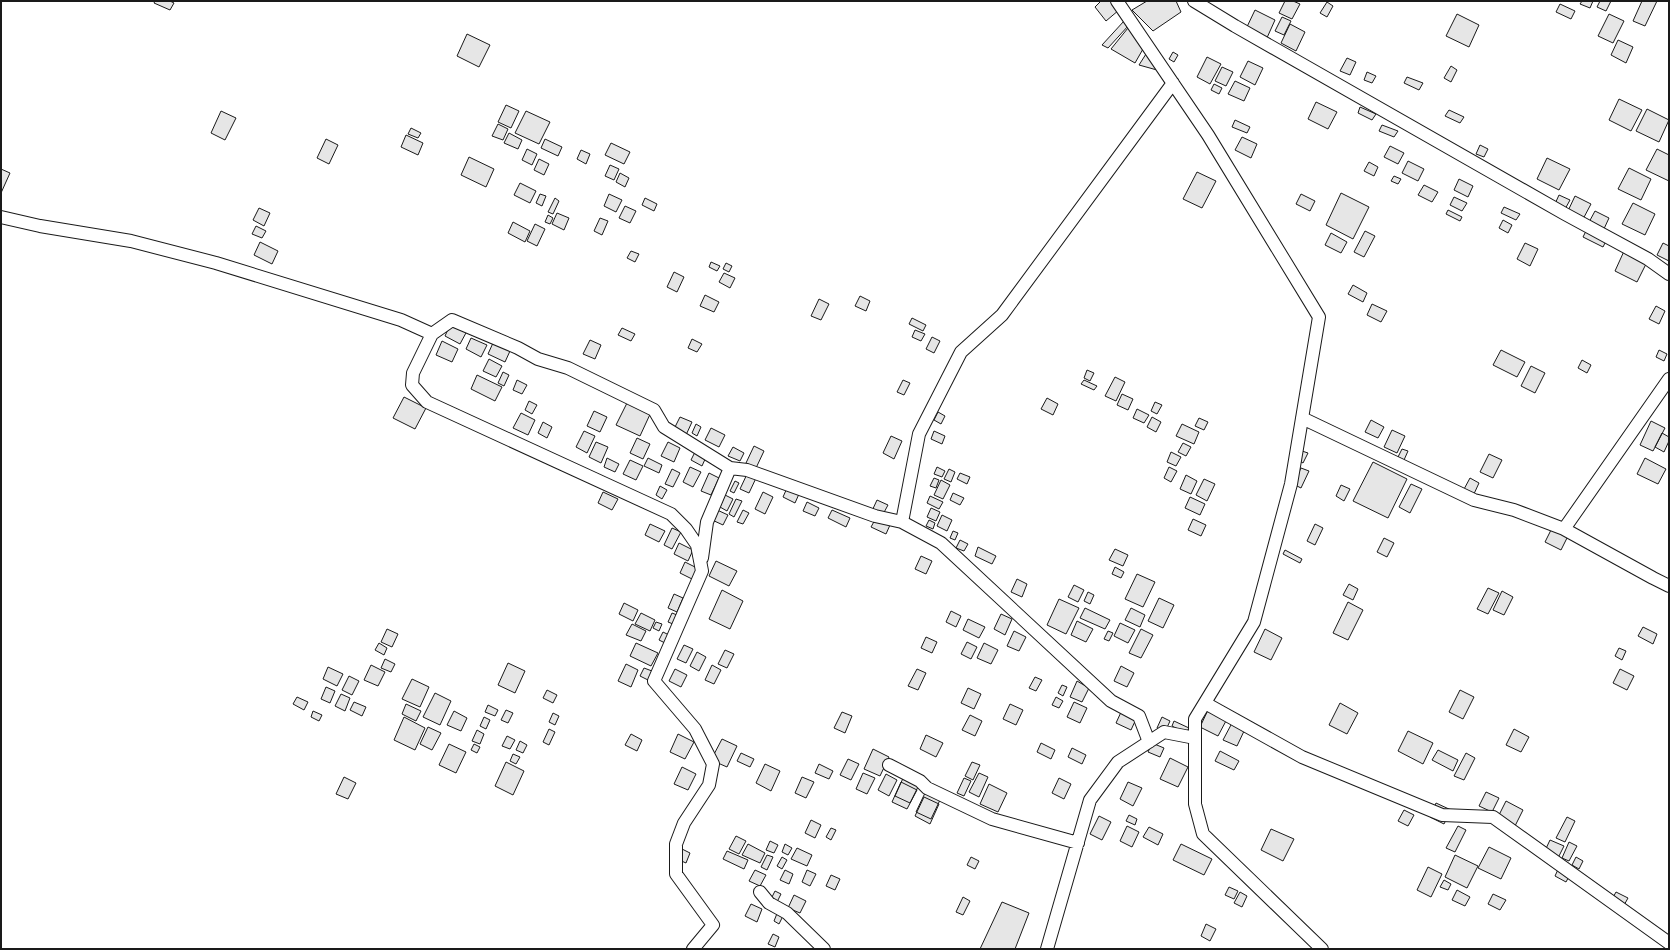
<svg xmlns="http://www.w3.org/2000/svg" width="1670" height="950" font-family="Overpass,sans-serif">
	<style>
		.building { fill: #e6e6e6; stroke: #1a1a1a }
		.lines { fill: none; stroke-linecap: round; stroke-linejoin: round }
		.minor-casing { stroke: #1a1a1a; stroke-width: 14 }
		.minor { stroke: #fff; stroke-width: 12 }
	</style>
	<rect width="100%" height="100%" fill="#fff"/>
	<path class="building" d="M155 1H170L174 3 170 10 154 3Z
		M1101 1H1111L1119 10 1106 21 1095 7Z
		M1147 1H1176L1181 12 1153 31 1132 10Z
		M1285 1H1293L1300 4 1292 19 1279 13Z
		M1582 1H1593L1590 8 1580 4Z
		M1600 1H1611L1606 11 1597 7Z
		M1642 1H1657L1645 26 1633 21Z
		M1327 2 1333 6 1327 17 1320 13Z
		M1560 4 1575 11 1571 19 1556 12Z
		M1255 10 1275 20 1266 40 1245 31Z
		M1457 14 1479 25 1469 47 1446 36Z
		M1609 14 1624 21 1613 43 1598 36Z
		M1282 17 1291 21 1284 35 1275 31Z
		M1124 21 1129 25 1108 48 1102 45Z
		M1290 24 1305 32 1296 51 1281 43Z
		M1128 28 1143 49 1135 63 1111 49Z
		M467 34 490 45 479 67 457 56Z
		M1618 40 1633 47 1626 63 1611 55Z
		M1173 52 1178 55 1174 62 1169 59Z
		M1146 54 1157 70 1139 65Z
		M1207 57 1221 64 1210 84 1197 77Z
		M1347 58 1356 62 1350 75 1340 71Z
		M1248 61 1263 68 1255 85 1240 77Z
		M1451 66 1457 70 1451 82 1444 78Z
		M1222 67 1233 72 1226 86 1215 81Z
		M1367 72 1376 76 1372 83 1364 80Z
		M1407 77 1423 83 1419 90 1404 83Z
		M1235 81 1250 88 1244 101 1228 94Z
		M1214 84 1222 88 1219 94 1211 90Z
		M1619 99 1642 110 1631 131 1609 120Z
		M1316 102 1337 112 1328 129 1308 119Z
		M506 105 519 111 511 128 498 122Z
		M1360 107 1376 114 1372 120 1358 113Z
		M1647 109 1669 120 1659 142 1636 131Z
		M1449 110 1464 117 1460 123 1445 116Z
		M221 111 236 118 225 140 211 133Z
		M526 111 550 122 539 144 515 133Z
		M1235 120 1250 127 1247 133 1232 127Z
		M498 124 508 129 503 140 492 136Z
		M1382 125 1398 131 1394 137 1379 131Z
		M411 128 421 133 418 138 408 134Z
		M509 133 522 140 518 149 504 143Z
		M406 135 423 143 418 155 401 147Z
		M1242 137 1257 144 1251 158 1235 150Z
		M326 139 338 145 329 164 317 158Z
		M545 139 562 147 558 156 541 148Z
		M611 143 630 152 624 164 605 155Z
		M1480 145 1488 149 1484 157 1476 154Z
		M1390 146 1404 153 1398 164 1384 157Z
		M527 149 537 154 532 165 522 160Z
		M1657 149 1669 155V181L1646 170Z
		M581 150 590 154 586 164 577 159Z
		M469 157 494 169 486 187 461 175Z
		M1547 158 1570 169 1559 190 1537 179Z
		M539 159 549 164 544 175 534 170Z
		M1408 161 1424 169 1418 181 1402 173Z
		M1369 162 1378 167 1374 176 1364 171Z
		M610 165 619 169 614 180 605 176Z
		M1629 168 1651 179 1641 200 1618 189Z
		M1 169 10 173 1 193Z
		M1197 172 1216 181 1202 208 1183 199Z
		M620 173 629 178 625 187 616 182Z
		M1394 176 1401 179 1398 184 1391 181Z
		M1459 179 1473 186 1468 197 1454 190Z
		M520 183 536 191 530 203 514 195Z
		M1424 185 1438 192 1432 202 1418 195Z
		M1341 193 1369 207 1353 239 1326 225Z
		M540 194 546 196 542 206 536 203Z
		M609 194 622 200 616 212 604 206Z
		M1301 194 1315 201 1310 211 1296 204Z
		M1559 195 1570 200 1564 211 1554 206Z
		M1575 196 1591 204 1582 221 1567 213Z
		M1454 197 1467 203 1462 211 1450 205Z
		M555 198 559 201 553 214 548 212Z
		M645 198 657 204 654 211 642 205Z
		M1633 203 1655 214 1645 235 1622 224Z
		M625 206 636 211 630 223 619 218Z
		M1504 207 1520 214 1516 220 1501 213Z
		M259 208 270 213 264 226 253 220Z
		M1448 210 1462 217 1460 221 1446 214Z
		M1595 211 1609 218 1603 231 1588 224Z
		M557 213 569 218 564 230 552 224Z
		M548 215 553 218 550 224 545 222Z
		M600 218 608 221 602 235 594 231Z
		M1503 220 1512 225 1508 233 1499 228Z
		M513 222 530 231 525 242 508 233Z
		M535 224 545 229 537 246 527 241Z
		M256 226 266 231 262 238 252 234Z
		M1587 229 1607 239 1603 247 1583 237Z
		M1365 231 1375 236 1364 257 1354 252Z
		M1331 233 1347 242 1341 253 1325 245Z
		M260 242 278 251 272 264 254 255Z
		M1525 243 1538 249 1530 266 1517 259Z
		M1663 243 1669 246V261L1657 255Z
		M1625 249 1648 260 1637 282 1615 271Z
		M631 251 639 254 635 262 627 258Z
		M711 262 720 266 717 271 709 267Z
		M726 263 732 266 729 272 723 269Z
		M674 272 684 277 677 292 667 287Z
		M724 273 735 278 730 288 719 282Z
		M1353 285 1367 293 1363 302 1348 294Z
		M705 295 719 302 714 312 700 306Z
		M860 296 870 301 866 311 855 306Z
		M819 299 829 304 821 320 811 316Z
		M1372 304 1387 311 1381 322 1367 315Z
		M1656 306 1665 311 1659 324 1649 319Z
		M912 318 926 325 923 331 909 324Z
		M451 323 467 331 460 344 445 336Z
		M622 328 635 334 631 341 618 335Z
		M915 330 925 334 921 341 912 337Z
		M932 337 940 341 934 353 926 349Z
		M471 338 487 345 481 357 466 349Z
		M692 339 702 344 697 352 688 348Z
		M590 340 601 345 595 359 583 354Z
		M442 341 458 349 452 362 436 355Z
		M493 343 510 351 505 362 488 354Z
		M1501 350 1525 362 1517 377 1493 365Z
		M1659 350 1667 354 1664 361 1656 357Z
		M489 359 502 366 496 377 483 371Z
		M1582 360 1591 365 1587 373 1578 368Z
		M1531 366 1545 373 1535 393 1521 386Z
		M1087 370 1094 373 1090 381 1084 378Z
		M503 372 509 375 504 386 498 383Z
		M477 375 502 387 495 401 471 389Z
		M1115 377 1125 382 1116 401 1105 396Z
		M517 380 527 385 522 394 513 390Z
		M903 380 910 383 904 395 897 392Z
		M1084 380 1097 386 1094 390 1081 384Z
		M1122 394 1133 399 1128 410 1117 405Z
		M404 397 426 408 415 429 393 418Z
		M1047 398 1058 404 1053 415 1041 409Z
		M629 399 652 410 640 436 616 425Z
		M529 401 537 405 532 414 525 410Z
		M1155 402 1162 405 1157 414 1151 411Z
		M1137 409 1149 415 1144 423 1133 418Z
		M594 411 607 417 600 432 587 426Z
		M938 412 945 416 941 424 934 420Z
		M521 413 535 420 528 435 513 428Z
		M680 417 692 422 686 435 674 429Z
		M1152 417 1161 422 1156 432 1147 427Z
		M1199 418 1208 422 1204 430 1195 426Z
		M1371 420 1384 427 1378 438 1365 432Z
		M1651 421 1665 428 1653 451 1640 445Z
		M543 422 552 427 547 438 538 433Z
		M696 424 701 427 697 436 692 433Z
		M1182 424 1199 432 1194 444 1176 436Z
		M711 428 725 435 719 447 705 440Z
		M1392 430 1405 436 1397 453 1384 447Z
		M584 431 595 436 587 453 576 447Z
		M934 431 945 436 942 444 931 439Z
		M1662 433 1669 437V441L1664 452 1655 447Z
		M891 436 902 441 894 459 883 453Z
		M637 438 650 444 643 459 630 453Z
		M596 442 608 447 601 463 589 457Z
		M668 442 680 448 674 462 661 456Z
		M1183 443 1191 447 1186 456 1178 452Z
		M754 446 764 451 756 468 746 463Z
		M733 447 744 453 740 461 728 456Z
		M1402 449 1408 451 1404 460 1398 457Z
		M1302 451 1308 453 1303 463 1298 460Z
		M695 452 706 457 702 466 691 460Z
		M1171 452 1181 457 1176 466 1167 462Z
		M1489 454 1502 460 1493 478 1480 472Z
		M607 458 619 464 615 472 604 467Z
		M648 458 662 465 659 473 644 466Z
		M1645 458 1666 469 1658 484 1637 474Z
		M630 460 643 466 636 480 623 474Z
		M1373 462 1407 479 1388 518 1353 501Z
		M690 467 701 472 693 487 683 482Z
		M937 467 945 471 942 477 934 474Z
		M1169 467 1177 471 1171 482 1164 478Z
		M1301 468 1309 471 1301 488 1293 484Z
		M672 469 680 473 673 487 665 484Z
		M949 469 955 472 951 482 944 479Z
		M748 472 757 476 749 493 740 489Z
		M709 473 719 478 711 495 701 491Z
		M960 473 970 477 967 484 957 479Z
		M1186 475 1197 481 1191 494 1180 489Z
		M934 478 939 480 936 488 930 486Z
		M1470 478 1479 483 1473 496 1463 491Z
		M1204 479 1215 484 1207 501 1196 495Z
		M941 480 950 485 943 499 934 495Z
		M735 481 739 483 734 493 730 491Z
		M1411 484 1422 489 1410 513 1399 507Z
		M1341 485 1350 489 1344 501 1336 496Z
		M660 486 667 490 662 499 656 495Z
		M787 488 799 494 795 503 783 497Z
		M603 492 618 499 612 510 598 503Z
		M763 492 773 497 765 514 755 509Z
		M953 493 964 498 960 505 950 500Z
		M725 495 733 499 727 511 720 507Z
		M930 496 943 502 939 509 927 503Z
		M1190 497 1205 504 1200 515 1185 508Z
		M736 499 742 501 734 517 729 514Z
		M877 500 888 505 881 518 871 513Z
		M807 502 819 508 815 516 803 511Z
		M931 508 940 512 936 521 927 517Z
		M715 509 728 515 723 525 710 519Z
		M743 510 749 513 743 524 737 522Z
		M832 510 850 518 846 527 828 518Z
		M942 515 952 520 947 531 937 526Z
		M876 518 890 525 886 534 871 527Z
		M1193 519 1206 525 1201 536 1188 530Z
		M929 520 935 523 933 529 926 526Z
		M650 524 665 531 659 542 645 535Z
		M1315 524 1323 528 1315 545 1307 541Z
		M1553 526 1569 534 1561 550 1545 542Z
		M672 528 681 532 672 549 664 545Z
		M953 531 958 533 955 540 950 538Z
		M1384 538 1394 543 1387 557 1377 552Z
		M960 540 968 544 964 551 956 548Z
		M679 543 693 550 688 561 674 554Z
		M978 547 996 556 992 564 975 556Z
		M1115 549 1128 555 1123 566 1109 560Z
		M1285 550 1302 559 1300 563 1283 554Z
		M921 556 932 561 926 574 915 569Z
		M716 561 737 571 729 586 709 576Z
		M685 562 699 569 694 580 680 573Z
		M1115 567 1124 572 1121 578 1112 574Z
		M1137 574 1155 582 1143 607 1125 599Z
		M1017 579 1027 584 1022 597 1011 592Z
		M1349 584 1358 589 1353 600 1343 595Z
		M1074 585 1084 590 1078 602 1068 597Z
		M1488 588 1499 593 1488 614 1477 609Z
		M722 590 743 601 730 629 709 619Z
		M1502 591 1513 597 1504 615 1493 610Z
		M1088 592 1094 595 1090 604 1084 601Z
		M674 594 683 598 677 612 668 608Z
		M1159 598 1174 605 1163 628 1148 621Z
		M1059 599 1079 608 1066 634 1047 625Z
		M1348 602 1363 610 1348 640 1333 633Z
		M624 603 638 610 633 621 619 614Z
		M1085 608 1110 620 1105 629 1080 618Z
		M1131 608 1145 615 1140 627 1125 620Z
		M951 611 961 616 956 627 946 622Z
		M641 613 655 620 650 631 635 624Z
		M672 613 677 615 673 624 668 622Z
		M1001 614 1012 619 1005 635 994 629Z
		M968 619 985 627 979 638 963 630Z
		M1077 621 1093 629 1086 642 1071 635Z
		M656 622 662 624 659 631 653 628Z
		M1120 623 1135 630 1128 643 1114 636Z
		M632 624 646 631 641 641 626 635Z
		M1643 627 1657 634 1653 644 1638 636Z
		M387 629 398 634 392 647 381 642Z
		M1141 629 1153 635 1141 658 1129 653Z
		M1265 629 1282 638 1271 660 1254 652Z
		M1014 631 1026 637 1019 651 1007 646Z
		M1108 631 1113 633 1109 641 1104 639Z
		M663 632 669 635 665 643 659 640Z
		M926 637 937 642 932 653 921 648Z
		M967 642 977 647 971 659 961 654Z
		M379 643 387 648 384 655 375 650Z
		M636 643 658 653 651 666 630 656Z
		M984 643 998 650 991 664 977 658Z
		M684 645 693 649 686 663 677 659Z
		M1619 648 1626 651 1622 660 1615 656Z
		M725 650 734 654 727 668 718 664Z
		M697 652 706 657 699 671 690 666Z
		M385 659 395 664 391 672 381 668Z
		M508 663 525 671 515 693 498 685Z
		M626 664 638 670 631 687 618 681Z
		M371 665 385 672 378 686 364 680Z
		M712 665 721 670 714 684 705 680Z
		M1121 666 1134 673 1127 687 1114 681Z
		M328 667 343 674 337 686 323 679Z
		M644 668 652 671 648 680 640 676Z
		M675 669 687 675 681 687 669 681Z
		M917 669 926 673 918 690 908 686Z
		M1620 669 1634 676 1627 690 1613 683Z
		M349 676 359 681 352 695 342 690Z
		M1035 677 1042 680 1036 691 1029 688Z
		M412 679 429 687 420 707 402 699Z
		M1077 681 1089 688 1082 702 1070 697Z
		M1062 685 1067 687 1063 696 1058 693Z
		M326 687 335 691 330 703 321 699Z
		M968 688 981 694 974 709 961 703Z
		M547 690 557 695 553 703 543 698Z
		M1460 690 1474 697 1463 719 1449 712Z
		M435 693 451 701 440 725 423 717Z
		M341 694 350 698 345 711 335 706Z
		M297 697 308 702 304 710 293 704Z
		M1056 697 1063 701 1059 708 1052 705Z
		M354 702 366 707 362 716 350 710Z
		M1074 702 1087 708 1080 723 1067 717Z
		M1340 703 1358 713 1347 734 1329 725Z
		M406 704 421 711 416 721 402 714Z
		M1010 704 1023 710 1016 725 1003 719Z
		M488 705 498 710 495 716 485 712Z
		M506 710 513 713 508 723 501 720Z
		M1122 710 1137 717 1131 730 1116 723Z
		M1208 710 1227 719 1218 736 1200 727Z
		M313 711 322 715 319 721 311 717Z
		M454 711 467 718 461 731 447 725Z
		M842 712 852 716 845 733 834 728Z
		M553 713 559 716 555 725 549 722Z
		M970 715 982 721 975 736 962 730Z
		M404 717 425 728 415 750 394 740Z
		M484 717 490 720 486 729 480 726Z
		M1162 717 1170 721 1165 732 1157 728Z
		M1174 721 1189 728 1186 733 1172 726Z
		M1232 723 1245 729 1237 746 1223 740Z
		M428 727 441 733 432 750 420 744Z
		M549 729 555 732 549 745 543 742Z
		M1514 729 1529 737 1521 752 1506 745Z
		M477 730 484 734 480 744 472 741Z
		M1408 731 1433 743 1423 764 1398 751Z
		M631 734 642 740 637 751 625 745Z
		M678 734 694 742 685 759 670 752Z
		M926 735 943 743 936 757 920 749Z
		M507 736 515 740 510 749 502 746Z
		M722 739 737 746 727 767 711 760Z
		M520 741 527 745 523 753 516 750Z
		M1041 743 1055 750 1051 759 1037 752Z
		M1152 743 1164 748 1160 757 1148 752Z
		M449 744 466 752 456 773 439 765Z
		M474 744 480 747 477 753 471 750Z
		M1072 748 1086 755 1082 764 1068 757Z
		M873 749 889 757 880 776 864 769Z
		M1438 750 1458 760 1453 771 1432 760Z
		M1220 751 1239 761 1234 770 1215 761Z
		M741 753 754 759 750 767 737 761Z
		M1466 753 1475 758 1464 780 1454 776Z
		M513 754 520 757 516 764 510 761Z
		M1170 758 1188 767 1178 787 1160 779Z
		M848 759 859 764 851 780 840 775Z
		M506 762 524 771 513 795 495 786Z
		M972 762 980 765 973 780 965 776Z
		M765 764 780 771 771 791 756 783Z
		M819 764 833 771 829 779 815 773Z
		M682 767 696 774 688 790 674 784Z
		M863 773 875 778 867 794 856 789Z
		M979 773 988 777 979 797 969 792Z
		M886 774 897 780 889 796 878 790Z
		M904 776 920 783 910 803 895 796Z
		M344 777 356 783 348 799 336 794Z
		M802 777 814 782 806 798 795 793Z
		M964 778 971 781 964 796 957 793Z
		M1059 778 1071 784 1064 799 1052 793Z
		M901 782 917 790 907 809 892 802Z
		M1128 782 1142 788 1133 806 1120 799Z
		M989 784 1007 793 998 812 980 804Z
		M1486 792 1499 798 1492 812 1479 806Z
		M925 793 940 800 931 819 916 812Z
		M924 797 939 804 930 824 915 816Z
		M1506 801 1523 810 1513 830 1496 821Z
		M1436 803 1451 810 1444 824 1430 817Z
		M1404 810 1414 815 1408 826 1398 821Z
		M1129 815 1137 819 1135 825 1126 821Z
		M1099 816 1111 822 1102 840 1090 834Z
		M1567 817 1575 821 1565 842 1556 838Z
		M811 820 821 825 815 838 805 833Z
		M1127 826 1139 832 1132 847 1120 841Z
		M1458 826 1466 830 1455 852 1446 848Z
		M1149 827 1163 834 1158 845 1143 837Z
		M831 828 836 830 831 840 826 837Z
		M1271 829 1294 839 1283 861 1261 850Z
		M736 836 746 841 739 854 729 849Z
		M1550 840 1564 846 1555 864 1542 857Z
		M770 841 778 845 774 853 766 850Z
		M1569 842 1577 846 1569 861 1562 858Z
		M748 844 765 853 760 863 742 855Z
		M785 844 792 848 788 855 782 852Z
		M1181 844 1212 859 1204 875 1173 860Z
		M1489 847 1511 858 1501 879 1478 868Z
		M797 848 812 855 807 866 791 859Z
		M682 849 690 853 686 863 677 859Z
		M727 851 748 860 744 869 723 859Z
		M767 855 773 857 767 870 761 867Z
		M1455 855 1478 866 1467 888 1445 877Z
		M782 857 787 860 782 869 777 866Z
		M971 857 979 861 975 869 967 865Z
		M1576 857 1583 861 1579 869 1572 865Z
		M1561 863 1573 869 1566 882 1555 876Z
		M1428 867 1442 874 1431 897 1417 890Z
		M755 870 766 875 760 886 749 881Z
		M785 870 793 874 789 884 780 880Z
		M807 870 816 874 810 886 802 882Z
		M831 875 840 879 835 890 826 886Z
		M1444 880 1451 884 1448 890 1440 887Z
		M1229 887 1238 891 1234 899 1225 895Z
		M1457 890 1470 897 1465 906 1452 900Z
		M775 891 781 894 776 904 770 901Z
		M1240 892 1247 896 1242 907 1234 903Z
		M1616 892 1628 898 1623 907 1611 901Z
		M1493 894 1506 900 1500 910 1488 904Z
		M794 895 806 901 800 913 788 908Z
		M963 897 970 901 963 915 956 912Z
		M1002 902 1029 913 1015 949H980Z
		M751 904 762 909 757 922 745 916Z
		M778 911 784 914 779 924 774 921Z
		M1206 924 1216 929 1210 941 1201 936Z
		M773 934 779 937 775 947 768 944Z"/>
	<g class="lines">
		<g class="minor-casing">
			<path id="minor" d="M1117 1 1208 135 1319 317 1291 484 1254 622 1195 719V804L1203 834 1322 949
				M1194 1 1235 26 1565 214 1648 259 1669 274
				M1 217 40 226 131 241 216 263 401 320 432 334 413 373 412 385 427 402 671 514 686 529 697 545 702 571 654 681 695 729 713 764 709 785 684 823 676 844V874L713 925 693 949
				M432 334 452 320 518 348 538 359 568 368 654 410 664 427 730 468 747 470 875 516 902 522 941 543 1111 701 1139 716 1149 742
				M1302 418 1474 500 1514 510 1564 529 1653 578 1669 586
				M902 522 919 434 961 352 1002 315 1173 83
				M1564 529 1669 379
				M702 558 707 522 730 468
				M1205 703 1302 757 1442 815 1493 817 1669 943
				M889 765 920 781 927 788 992 819 1078 843
				M760 892 769 903 787 913 824 949
				M1047 949 1090 800 1118 762 1164 732 1195 738"/>
		</g>
		<use href="#minor" class="minor"/>
	</g>
	<rect width="1670" height="950" fill="none" stroke="#1a1a1a" stroke-width="4"/>
</svg>
